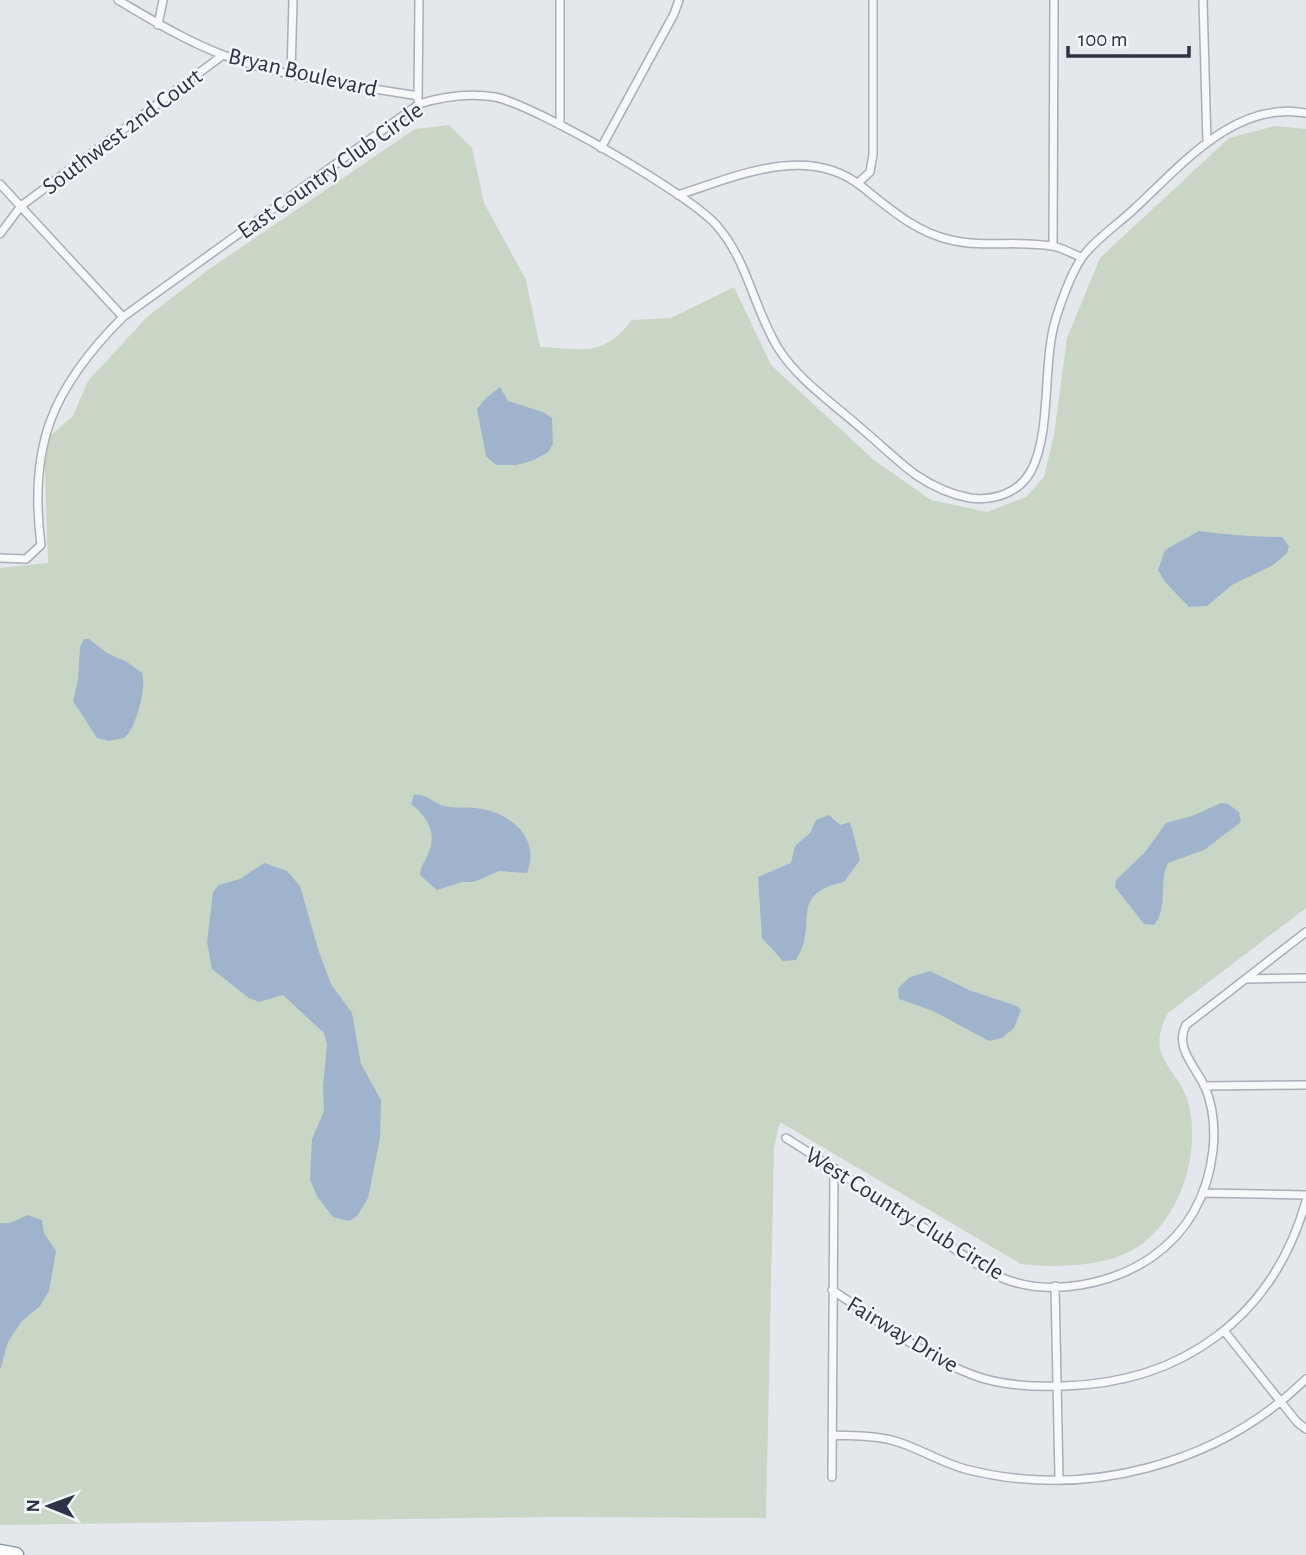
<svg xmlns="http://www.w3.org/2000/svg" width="1306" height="1555" font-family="'Alegreya Sans',sans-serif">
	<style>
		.green { fill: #c9d6c5 }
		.water { fill: #9fb4cc }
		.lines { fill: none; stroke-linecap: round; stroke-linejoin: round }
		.minor-casing { stroke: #a9aeb7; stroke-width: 10 }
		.motorway-casing { stroke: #8b94a3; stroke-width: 17 }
		.minor { stroke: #f7f8fa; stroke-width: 7 }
		.motorway { stroke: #fff; stroke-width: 14 }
		.labels { text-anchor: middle; stroke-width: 5; stroke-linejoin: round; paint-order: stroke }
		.street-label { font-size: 24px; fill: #2b3445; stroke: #f4f6f9 }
	</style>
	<rect width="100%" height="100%" fill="#e4e7ec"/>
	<path class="green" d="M449 125 472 148 484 203 526 280 540 347C584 349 602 358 632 320L671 318 734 287 771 365 874 460 931 500 987 512 1026 497 1044 477 1054 435 1067 338 1100 258 1229 138 1275 126 1306 129V908L1168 1013C1142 1062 1183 1068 1190 1110 1201 1168 1170 1246 1107 1260 1079 1267 1049 1267 1021 1264L780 1122 774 1148 766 1518 553 1517 0 1525V568L48 563 44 441 73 416 88 381 147 317 208 270 415 129Z"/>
	<path class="water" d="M500 387 508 401 543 412 552 418 553 444 548 452 534 460 517 465H496L486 456 477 409 486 398Z
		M1199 531C1227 535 1254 537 1282 537L1289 546 1287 553 1273 565 1232 585 1207 606 1189 607 1165 582 1158 570 1165 550Z
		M84 639H89L107 653 127 662 142 673C147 687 136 729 124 738L109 741 97 738 73 701 78 680 80 647Z
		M414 795C427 793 432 803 444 806 456 809 469 806 482 809 513 815 540 838 527 873L499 871 474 882H462L437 890 420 875C420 866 425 862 428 854 438 834 427 816 411 804Z
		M1221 803 1228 804 1239 812 1241 822 1204 850 1168 863C1158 883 1169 907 1154 925L1144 924 1115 887 1116 880 1146 851 1166 823 1192 816Z
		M829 815 840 825 850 822 860 860 844 882C786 895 820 923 796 960L783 961 762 938 758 877 791 863 795 846 810 833 816 820Z
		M264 863 287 871 300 886 319 952 331 984 352 1013 361 1064 381 1100 380 1138 368 1198 357 1216 349 1221 333 1217 318 1198 310 1180 312 1139 324 1111 323 1087 327 1045 324 1033 283 995 259 1002 249 998 212 969 207 942 213 892 219 885 240 879Z
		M930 971 969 990 1017 1006 1021 1010 1014 1028 1002 1038 989 1041 933 1011 899 999 898 988 910 977Z
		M28 1215 42 1220 44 1233 56 1251 49 1291 40 1306 21 1322 8 1342 0 1370V1223H10Z"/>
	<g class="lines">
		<g class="minor-casing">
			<path id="minor" d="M118 0C152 20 186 41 223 55 284 78 353 85 418 96
				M1203 0 1207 143
				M158 25 163 0
				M291 74 293 0
				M418 100 419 0
				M560 125V0
				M601 148 674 14 679 0
				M858 183 870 172 873 154V0
				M0 184 123 317
				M678 195C735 177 807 143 861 186 889 208 915 232 951 240 984 248 1018 240 1052 246 1061 247 1072 254 1081 257
				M0 234 21 206 223 55
				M1053 246 1054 0
				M0 558 26 559 41 545C28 445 53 387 123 317L419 104C445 96 469 93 495 97 535 105 693 196 718 227 748 262 754 309 778 348 798 380 834 404 862 429 880 444 897 461 916 475 931 485 952 495 970 498 994 501 1019 493 1031 471 1052 432 1042 362 1056 318 1062 299 1070 276 1081 259 1093 241 1117 225 1133 210 1181 166 1234 100 1306 113
				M1246 979 1306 978
				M1204 1086 1306 1085
				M786 1138C834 1168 881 1200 929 1231 953 1247 978 1268 1005 1279 1051 1297 1113 1284 1152 1257 1189 1231 1208 1194 1213 1150 1215 1130 1213 1106 1205 1087 1196 1067 1174 1048 1186 1025L1306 932
				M1204 1193 1306 1195
				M1055 1286 1059 1478
				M832 1290C877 1319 923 1357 973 1375 1001 1386 1033 1387 1063 1386 1183 1383 1273 1317 1306 1201
				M1225 1332 1297 1422 1306 1429
				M832 1435C852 1436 872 1435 891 1440 916 1446 939 1462 965 1469 1085 1500 1218 1465 1306 1379
				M832 1477 834 1168"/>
		</g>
		<g class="motorway-casing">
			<path id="motorway" d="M0 1552 16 1555"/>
		</g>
		<use href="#minor" class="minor"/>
		<use href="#motorway" class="motorway"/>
	</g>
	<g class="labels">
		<g class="street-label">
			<text transform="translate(303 72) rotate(13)" y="8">Bryan Boulevard</text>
			<text transform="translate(122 131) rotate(-37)" y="8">Southwest 2nd Court</text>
			<text transform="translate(330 170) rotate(-35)" y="8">East Country Club Circle</text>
			<text transform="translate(905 1213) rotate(32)" y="8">West Country Club Circle</text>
			<text transform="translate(903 1334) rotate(31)" y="8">Fairway Drive</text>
		</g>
	</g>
	<g transform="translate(49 1506) rotate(271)" stroke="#f4f6f9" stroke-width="5" paint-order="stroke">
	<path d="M0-5L12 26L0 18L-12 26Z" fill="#2b3445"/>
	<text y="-10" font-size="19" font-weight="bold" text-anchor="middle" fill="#2b3445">N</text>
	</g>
	<path d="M1068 46v10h121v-10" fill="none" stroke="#2b3445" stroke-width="3.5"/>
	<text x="1078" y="46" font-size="21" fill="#2b3445" stroke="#f4f6f9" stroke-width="5" paint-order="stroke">100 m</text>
</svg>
